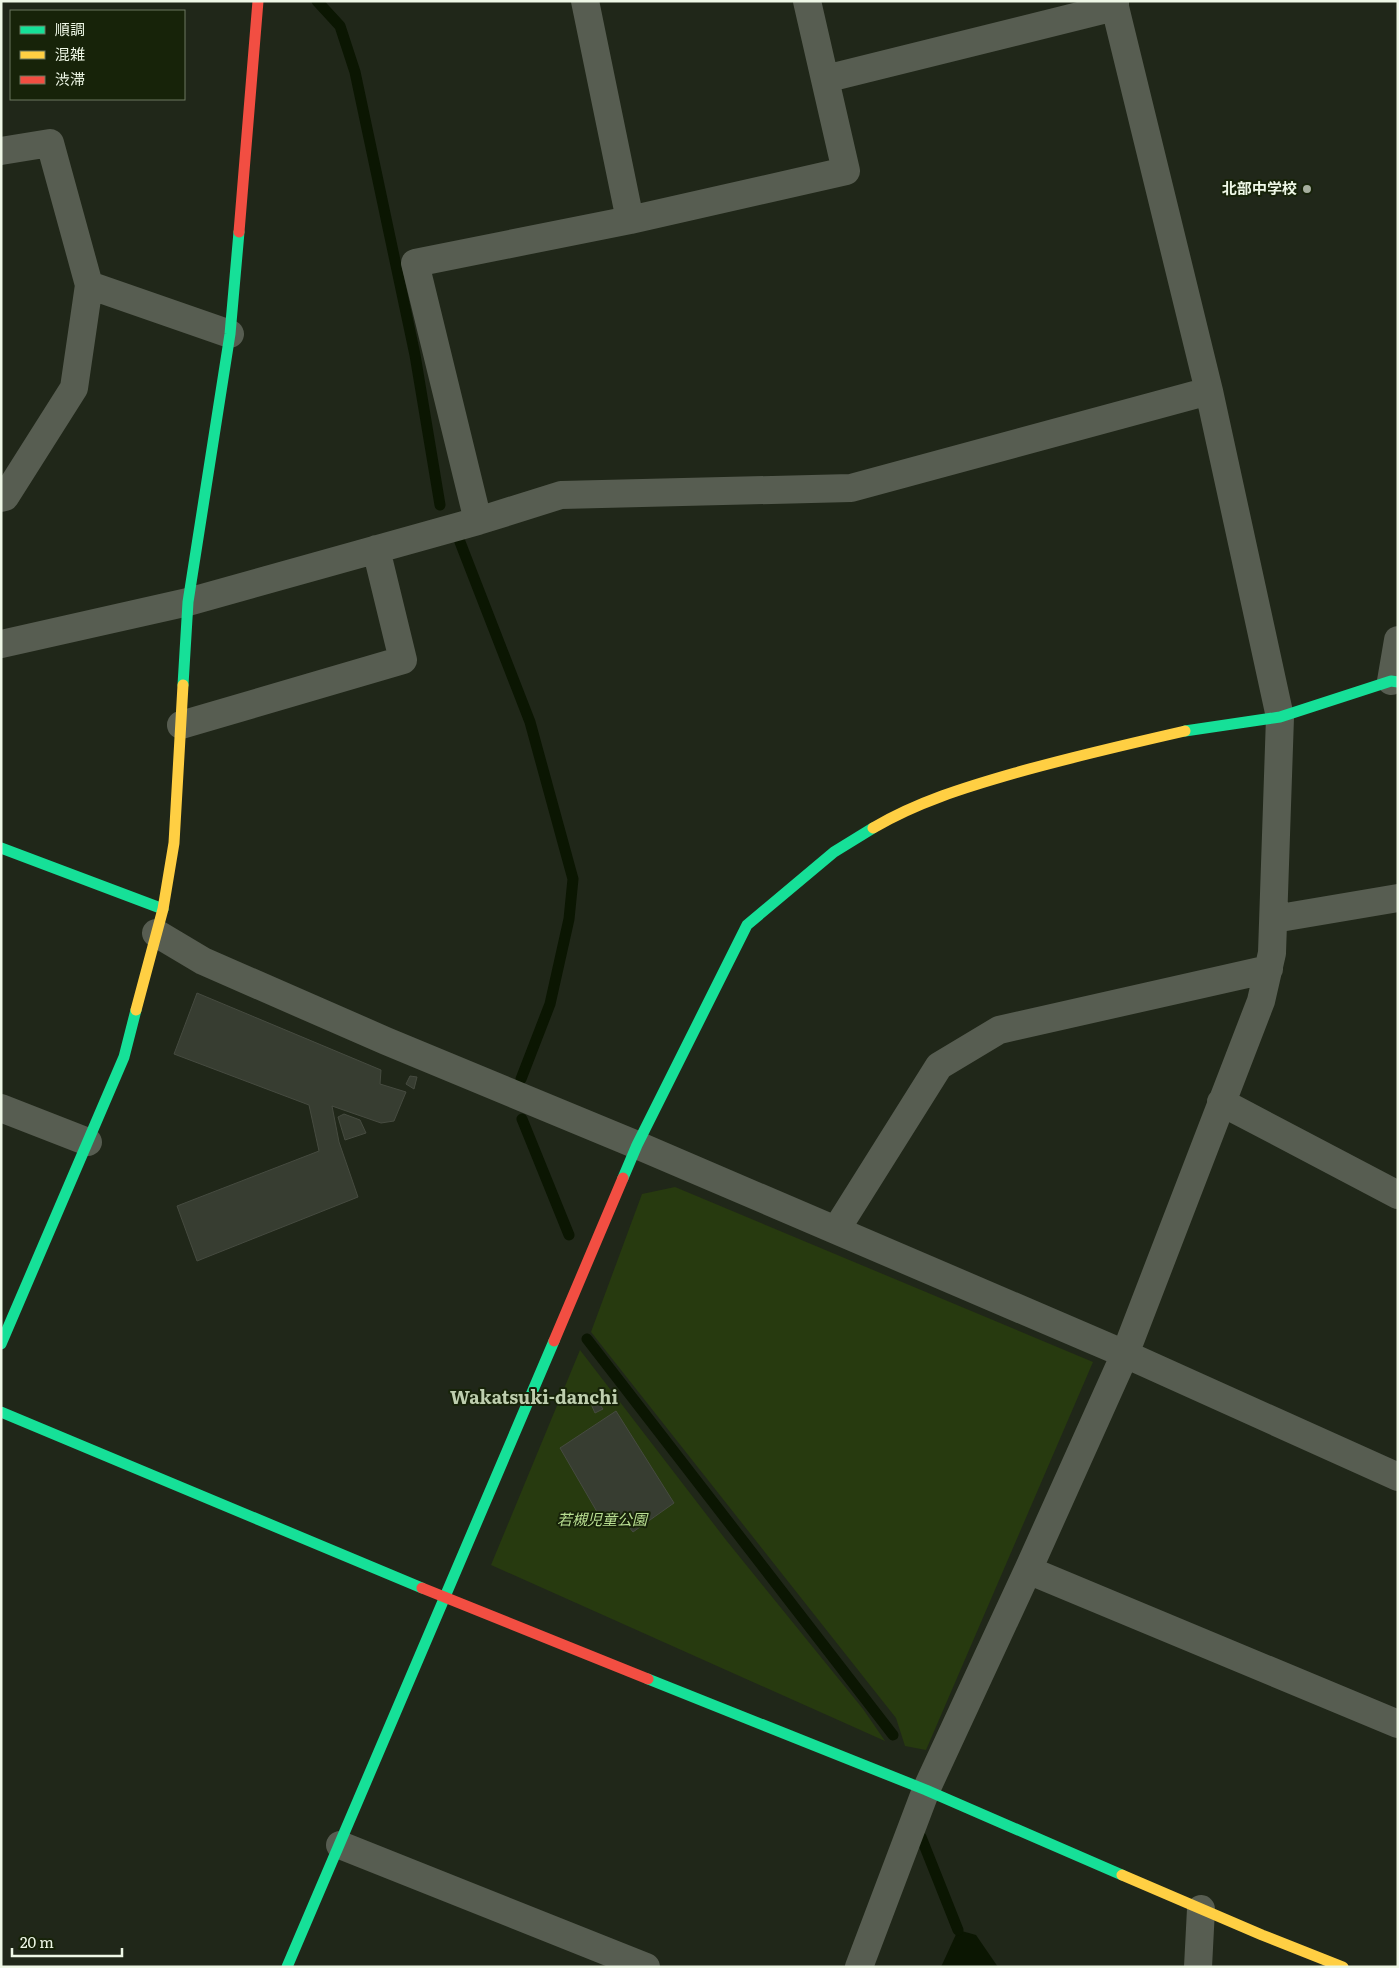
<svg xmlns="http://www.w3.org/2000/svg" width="1399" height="1968" font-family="Literata,'Noto Sans JP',serif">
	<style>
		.green { fill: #273a0f }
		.water { fill: #0b1602 }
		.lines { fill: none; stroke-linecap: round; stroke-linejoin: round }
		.stream { stroke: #0b1602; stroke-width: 11 }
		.building { fill: #373d31; stroke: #464b40 }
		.street { stroke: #575d51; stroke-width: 28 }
		.fast { stroke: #16e098; stroke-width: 11 }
		.slow { stroke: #ffcf43; stroke-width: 11 }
		.jam { stroke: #f24e42; stroke-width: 11 }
		.poi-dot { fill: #a6ae9e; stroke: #172309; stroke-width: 2 }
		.labels { text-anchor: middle; stroke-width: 4; stroke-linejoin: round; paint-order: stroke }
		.poi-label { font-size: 15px; font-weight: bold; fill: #eef7e6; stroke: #172309; text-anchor: end }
		.park-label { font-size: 15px; font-style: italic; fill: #b9df92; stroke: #172309 }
		.quarter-label { font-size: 18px; font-weight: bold; fill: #beceae; stroke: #172309 }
	</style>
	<rect width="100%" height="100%" fill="#202719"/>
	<path class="green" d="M675 1187 1093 1362 926 1750 905 1746 896 1718 591 1332 642 1194Z
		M580 1350 726 1540 863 1709 885 1741 491 1565Z"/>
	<path class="water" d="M958 1930 976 1935 998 1967H941Z"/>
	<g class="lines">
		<path class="stream" d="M317 1 340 26 355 72 415 355 440 505
			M460 542 530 722 573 879 569 919 550 1004 521 1079
			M522 1119 569 1235
			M587 1339 893 1735
			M921 1837 958 1930"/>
	</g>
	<path class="building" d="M197 993 381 1070 380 1084 406 1092 394 1121 381 1123 332 1106 339 1142 358 1197 197 1261 177 1206 319 1151 309 1105 174 1054Z
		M410 1076 417 1077 414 1089 406 1084Z
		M344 1114 360 1120 366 1133 345 1140 338 1117Z
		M595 1398 603 1409 595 1413 591 1404Z
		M616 1411 674 1503 633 1532 624 1521 617 1523 611 1511 600 1517 560 1448Z"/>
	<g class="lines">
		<path class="street" d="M585 1 630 220
			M825 79 1115 7
			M1 151 50 143 89 285 230 334
			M1 498 5 497 74 388 89 285
			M478 521 561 495 851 488 1209 391
			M1 644 188 602 478 521 415 263 630 220 846 171 807 1
			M1391 681 1398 640
			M181 725 403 660 376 549
			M1274 919 1398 898
			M156 933 203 961 386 1041 637 1145 1125 1354 1398 1477
			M1221 1102 1398 1195
			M1 1108 88 1142
			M836 1230 939 1066 999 1030 1269 969
			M1028 1570 1398 1724
			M340 1845 646 1967
			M859 1967 926 1790 1028 1570 1125 1354 1261 1001 1272 953 1280 717 1209 391 1115 7V1
			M1198 1967 1201 1909"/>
		<path class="fast" d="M183 685 188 602 230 334 239 232
			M1185 731 1280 717 1391 681 1398 682
			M1 848 163 909
			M623 1178 637 1145 747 925 834 852 873 828
			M1 1344 124 1057 136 1010
			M1 1412 422 1588
			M648 1679 926 1790 1122 1875
			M287 1967 554 1341"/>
		<path class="slow" d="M873 828C917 802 966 787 1015 773 1071 757 1128 744 1185 731
			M136 1010 163 909 174 843 183 685
			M1122 1875 1262 1935 1343 1967"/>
		<path class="jam" d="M239 232 258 1
			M554 1341 623 1178
			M422 1588 648 1679"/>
	</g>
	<circle class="poi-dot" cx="1307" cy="189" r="5"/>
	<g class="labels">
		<g class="poi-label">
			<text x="1297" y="194">北部中学校</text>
		</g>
		<g class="park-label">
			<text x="602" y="1525">若槻児童公園</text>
		</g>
		<g class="quarter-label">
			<text x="534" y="1404">Wakatsuki-danchi</text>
		</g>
	</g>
	<rect width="1399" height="1968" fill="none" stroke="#eef7e6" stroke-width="5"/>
	<rect x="10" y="10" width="175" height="90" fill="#172309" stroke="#6d7861"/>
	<rect x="20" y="26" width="25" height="8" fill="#16e098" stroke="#6d7861"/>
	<text x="55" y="35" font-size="15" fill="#eef7e6">順調</text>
	<rect x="20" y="51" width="25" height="8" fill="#ffcf43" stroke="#6d7861"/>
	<text x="55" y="60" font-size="15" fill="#eef7e6">混雑</text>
	<rect x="20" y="76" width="25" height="8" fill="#f24e42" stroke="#6d7861"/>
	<text x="55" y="85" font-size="15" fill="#eef7e6">渋滞</text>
	<path d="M12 1948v8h110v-8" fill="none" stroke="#eef7e6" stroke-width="2.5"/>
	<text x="20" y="1948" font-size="15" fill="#eef7e6" stroke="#172309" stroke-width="4" paint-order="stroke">20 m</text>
</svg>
